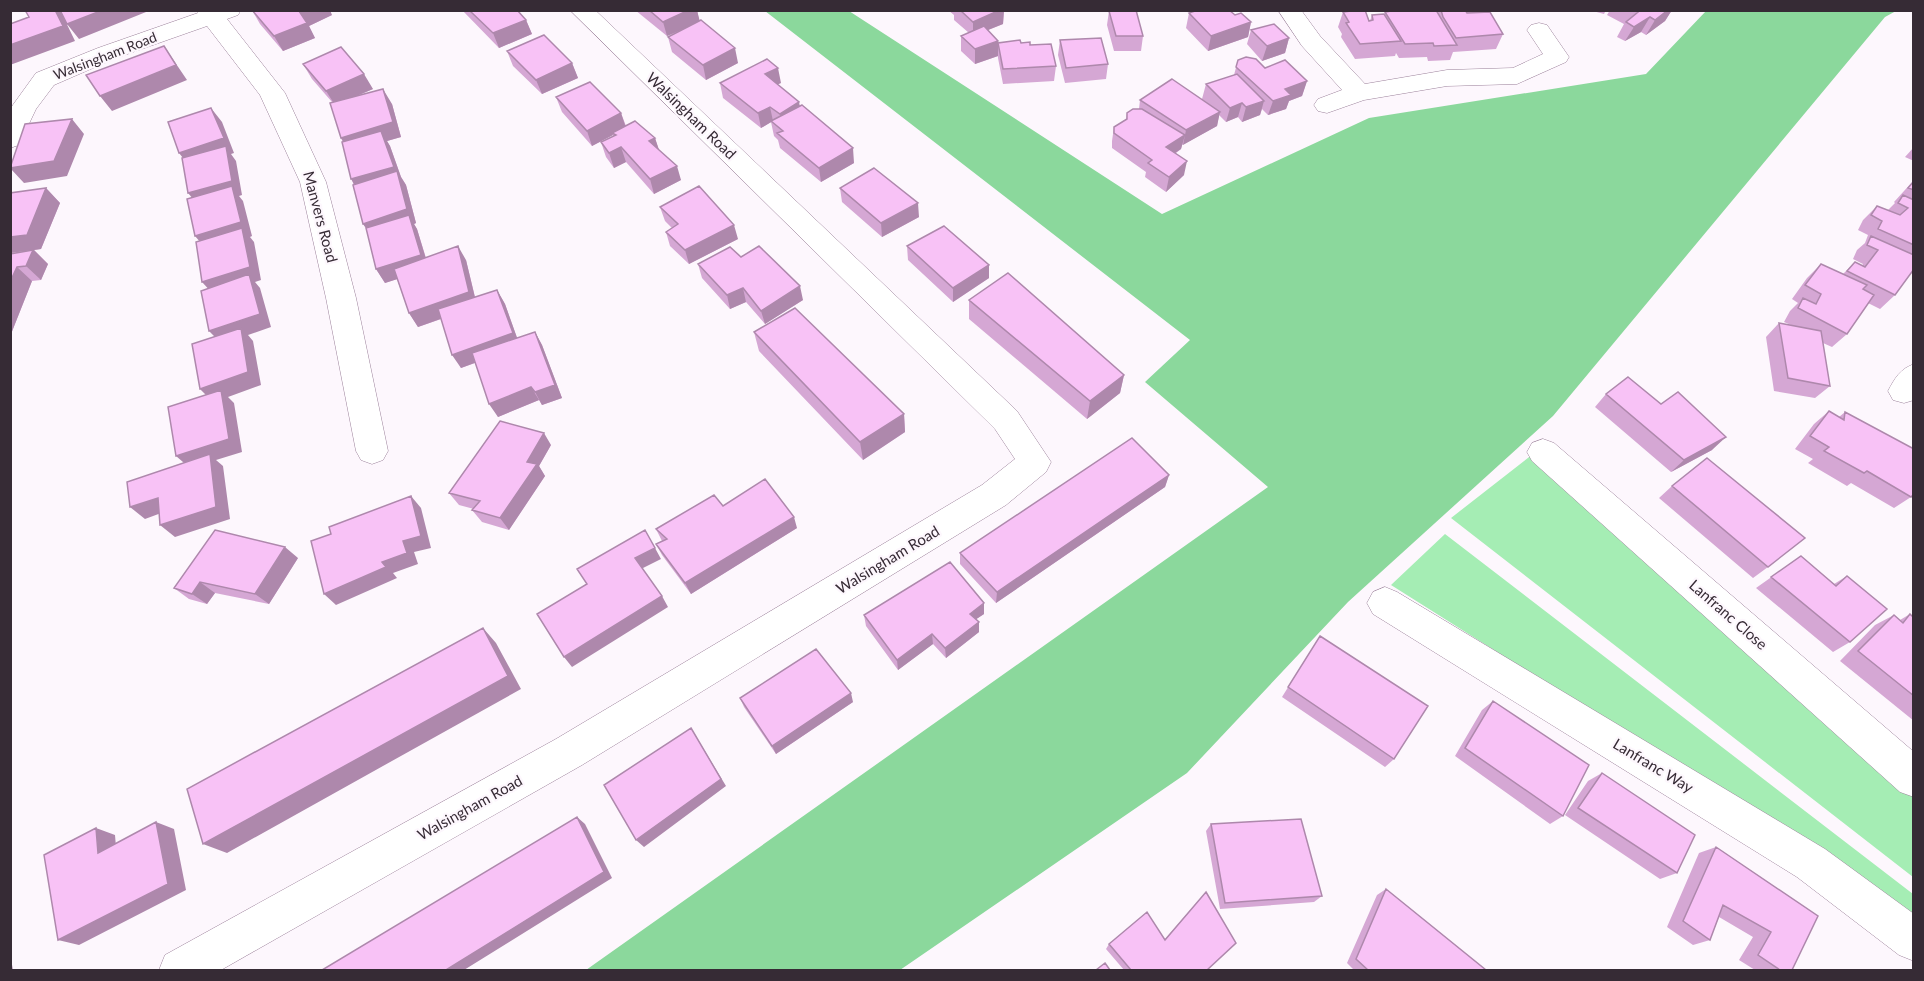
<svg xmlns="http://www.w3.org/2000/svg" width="1924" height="981" font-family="Lato,sans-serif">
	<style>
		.green { fill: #a5edb4 }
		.forest { fill: #8bd89c }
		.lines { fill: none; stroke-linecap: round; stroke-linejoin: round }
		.minor-casing { stroke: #9c829b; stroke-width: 1 }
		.minor { fill: #fff; fill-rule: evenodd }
		.wall { fill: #d5a7d4 }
		.shaded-wall { fill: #ae88ac }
		.building { fill: #f8c2f6; stroke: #ae88ac; stroke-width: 1.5 }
		.labels { text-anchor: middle; stroke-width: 4.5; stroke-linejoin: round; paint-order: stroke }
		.far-street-label { font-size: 14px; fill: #362b35; stroke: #fdf7fd }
		.street-label { font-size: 15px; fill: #362b35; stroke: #fdf7fd }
	</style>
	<rect width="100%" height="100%" fill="#fdf7fd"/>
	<path class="green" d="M1533 454 1913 794V877L1451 518Z
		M1445 534 1913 894V919L1641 743 1391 585Z"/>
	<path class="forest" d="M765 11H849L1162 214 1369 118 1646 74 1706 11H1896L1885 17 1553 416 1348 602 1187 773 900 970H586L1268 487 1145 382 1190 340Z"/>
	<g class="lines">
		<g class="minor-casing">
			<path id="minor" d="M196 10H241L238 15 227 19 285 93 326 182 356 298 388 451 383 460 372 464 361 460 356 451 326 298 300 182 260 95 207 26 116 58 54 85 36 109 19 145 10 148V109L36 73 98 48 198 13Z
				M570 10H595L1017 411 1051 462 1046 472 1006 505 582 765 221 970H159L165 955 556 739 982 485 1015 459 995 429Z
				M1278 10H1301L1320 36 1365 84 1447 70 1513 68 1543 54 1527 30 1531 25 1539 23 1547 25 1569 57 1566 62 1517 84 1447 86 1364 100 1327 113 1318 111 1314 105 1318 99 1342 90 1302 46Z
				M1914 364V400L1904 403 1893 400 1888 391C1895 378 1900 369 1914 364Z
				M1543 439 1554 443 1914 752V797L1900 792 1532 461 1527 452 1532 443Z
				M1385 587 1397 592 1825 849 1914 914V961L1899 955 1797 877 1373 614 1367 603 1373 592Z"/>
		</g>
		<use href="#minor" class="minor"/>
	</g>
	<path class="wall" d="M252 10 332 15 309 26 315 38 283 51 260 24Z
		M462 10H517L526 20 532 34 499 48Z
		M635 10H697L699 21 738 63 706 80 672 52 668 37 687 28 667 36Z
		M948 10H1004L1003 24 988 30 998 41V56L975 64 961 51V36L969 33 954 20V15Z
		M1439 10H1491L1490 12 1503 34 1496 49 1453 52 1450 60 1428 61 1427 57 1399 58 1396 53 1395 56 1355 59 1341 37 1342 34 1338 27 1343 12 1369 21H1370L1372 15H1384L1385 12 1438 13Z
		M1589 10H1606L1604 14Z
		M1610 10H1672L1665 21 1646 35 1641 32 1625 41 1617 37 1624 24 1607 15Z
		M1109 11 1143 36 1141 51H1114L1107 25Z
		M1189 13 1235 15 1251 22 1248 37 1208 51 1186 28Z
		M1251 30 1289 38 1285 53 1262 61 1247 44Z
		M1060 40 1108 64 1106 79 1065 83 1058 55Z
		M998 43H1021L1030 45 1056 66 1054 81 1003 84 998 58Z
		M507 51 572 63 578 78 542 94 513 66Z
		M1238 60 1307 81 1302 96 1289 101 1286 109 1268 115 1262 109 1260 115 1242 122 1238 117 1226 122 1219 115 1217 126 1182 145 1181 149 1176 153 1184 175 1166 192 1145 177 1146 172 1112 148V141L1114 127 1126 120 1127 113 1139 109 1140 100 1202 99 1206 84 1234 75Z
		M303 64 373 89 355 97 392 104 401 137 387 141 390 146 401 177 406 185 416 223 414 224 417 229 426 258 466 260 475 297 497 290 505 304 517 338 535 332 542 345 562 398 542 405 539 400 498 417 475 363 461 368 441 319 418 327 409 313 397 279 385 283 376 269 366 228 363 224 343 142 341 138 332 102 312 79Z
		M720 83H781L777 84 800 106 854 163 821 182 780 148 778 140 774 136 771 122 761 128 723 98Z
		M556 97 621 113 626 126 655 138 659 150 681 180 654 194 626 162 614 168 606 157 601 142 613 136V135L592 146 562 112Z
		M1914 147V161L1905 157Z
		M1914 180V269L1895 295 1880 309 1868 303 1847 334 1832 347 1823 343 1830 386 1815 398 1774 391 1766 337 1779 323 1791 325 1784 322 1790 311 1798 303 1792 299 1807 278 1821 264 1843 274 1855 262 1862 266 1863 264 1853 259 1857 250 1865 243 1868 235 1858 230 1863 220 1877 206 1888 210 1895 203 1894 202Z
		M46 188 60 203 41 249 34 250 48 264 41 280 32 281 11 334 10 254 26 251 10 253V193Z
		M840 188 919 217 882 237 842 202Z
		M660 207 738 239 689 264 670 246 666 232 672 228 665 221Z
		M907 246 989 278 953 302 908 260Z
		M741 257 803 300 765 324 746 302 730 309 702 278 698 264Z
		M969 300 1124 375 1120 393 1087 419 969 319Z
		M754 332 904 414 905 432 863 460 759 351Z
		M1606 394 1712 450 1671 472 1595 407Z
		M1829 411 1839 417 1845 412 1911 497 1894 508 1851 483 1847 486 1808 463 1813 459 1795 449 1814 424Z
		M551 445 539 466 545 476 509 530 482 522 472 510 474 509 459 505 449 493Z
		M1169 475 1165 487 996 603 960 564V553Z
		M1672 486 1768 567 1753 578 1659 498Z
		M723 506 797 528 691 594 662 555 656 544 662 541 656 529Z
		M1801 556 1834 584 1847 576 1850 642 1833 652 1756 588Z
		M298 558 269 604 215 593 207 604 189 599 174 588Z
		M984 614 976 619 979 632 946 658 933 644 898 670 866 626 864 615Z
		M1910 614 1914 618V721L1840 661 1875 625 1894 615 1900 620Z
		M1320 636 1394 759 1385 767 1282 697Z
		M740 698 853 702 776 754 744 707Z
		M1493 701 1563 816 1550 824 1455 756 1482 710Z
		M1602 773 1677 873 1660 879 1565 815 1588 781Z
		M1211 824 1322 896 1314 902 1220 909 1206 831Z
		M1716 847 1818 916 1792 970H1755L1739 960 1753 937 1719 917 1710 940 1693 945 1667 927 1699 853Z
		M1386 889 1486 970H1354L1347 963 1377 895Z
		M1206 892 1207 970H1124L1106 949 1109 944 1165 939Z"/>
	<path class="shaded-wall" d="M55 10H60L75 41 10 65V45Z
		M103 10H151L79 39 67 24Z
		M301 10H330L332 15 309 26 315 38 283 51 274 36 299 11Z
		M689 10H697L700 22 667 36 663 22Z
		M997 10H1004L1003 24 973 36V22Z
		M1479 10H1491L1490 12 1472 19 1476 12Z
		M1668 10H1672L1665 21 1646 35 1655 20Z
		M1650 17 1641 32 1625 41 1634 27Z
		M526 20 532 34 499 48 493 33Z
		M1251 22 1248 37 1208 51 1211 36Z
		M1289 38 1285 53 1262 61 1267 46Z
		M998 41V56L975 64V49Z
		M164 46 187 80 112 111 100 96Z
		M735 48 738 63 706 80 703 65Z
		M572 63 578 78 542 94 536 80Z
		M778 68 781 83 767 89 765 74Z
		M364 74 373 89 335 105 326 91Z
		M1307 81 1302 96 1289 101 1286 109 1268 115 1273 101 1285 89Z
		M383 89 392 104 401 137 387 141 390 146 401 177 406 185 416 223 414 224 417 229 429 269 385 283 376 269 373 238 363 224 360 194 351 179 350 153 341 138Z
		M1264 101 1260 115 1242 122 1246 107Z
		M799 102 802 117 783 128 780 114Z
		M1242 103 1238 117 1226 122 1230 108Z
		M770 107 773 121 761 128 758 113Z
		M211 108 222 122 234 153 231 154 236 161 242 195 239 196 243 201 252 236 250 237 254 242 261 280 255 282 260 288 271 327 248 335 253 341 261 385 228 397 234 403 242 452 216 460 223 466 230 519 175 537 160 525 190 468 176 456 213 402 200 389 222 344 209 331 214 295 202 282 207 250 195 236 200 207 188 193 191 168 179 153Z
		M1220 112 1217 126 1183 145 1186 130Z
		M621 113 626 128 612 133 613 135 592 146 587 131Z
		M72 119 84 134 67 176 24 183 10 168Z
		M1185 135 1181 149 1163 161 1166 147Z
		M655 138 660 153 649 141Z
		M621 147 626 162 614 168 609 153Z
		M853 148 854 163 821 182 819 168Z
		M1187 161 1184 175 1166 192 1169 177Z
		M677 166 681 180 654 194 650 179Z
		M46 188 60 203 41 249 34 250 48 264 41 280 26 266 33 250 10 253V237Z
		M918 203 919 217 882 237 881 223Z
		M734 225 738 239 689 264 685 250Z
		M458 246 466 260 477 306 418 327 409 313Z
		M989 265V278L953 302V288Z
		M17 267 32 281 11 334 10 282Z
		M800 286 803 300 765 324 761 311Z
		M743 288 746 302 730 309 727 295Z
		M497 290 505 304 520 346 461 368 452 355Z
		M535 332 542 345 562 398 542 405 535 392Z
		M1124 375 1120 393 1087 419 1090 401Z
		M531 387 539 400 498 417 489 404Z
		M904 414 905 432 863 460 860 442Z
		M544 433 551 445 539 466 545 476 509 530 500 518 527 462Z
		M1726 437 1712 450 1671 472 1684 460Z
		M1169 475 1165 487 996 603 997 592Z
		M411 496 421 508 431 548 414 552 418 564 393 573 397 578 336 605 324 594 382 562 403 541Z
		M158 498 172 509 145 519 130 507Z
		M794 517 797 528 691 594 685 583Z
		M285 547 298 558 269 604 255 594Z
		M655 548 661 559 641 569 635 558Z
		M200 582 215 593 207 604 192 594Z
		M662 596 668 607 572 667 564 657Z
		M984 603V614L969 624 970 614Z
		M979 622V632L946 658 945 648Z
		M483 628 496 643 521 689 227 853 203 844Z
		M932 634 933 644 898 670 897 660Z
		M851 693 853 702 776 754 772 746Z
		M691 728 726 786 644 847 636 840Z
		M577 817 585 824 612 878 464 970H446Z
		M156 822 174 829 186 890 79 945 58 940Z
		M96 828 115 835 117 859 98 853Z
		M10 954 13 970H10Z"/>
	<path class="building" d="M25 10H55L63 26 10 45V24L29 17Z
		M60 10H103L67 24Z
		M252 10H301L299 11 307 23 274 36Z
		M469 10H517L526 20 493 33Z
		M649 10H689L663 22Z
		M960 10H1000L973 22Z
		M1136 10 1143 36H1116L1109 11Z
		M1198 10H1229L1235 15 1241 13 1251 22 1211 36 1189 13Z
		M1359 10H1365L1369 21 1373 20 1372 15 1384 14 1401 41 1360 44 1346 23 1349 22 1343 12Z
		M1398 10H1436L1457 45 1434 46 1433 43 1405 44 1385 12Z
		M1441 10H1465L1467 13 1490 12 1503 34 1456 38 1443 17Z
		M1635 10H1668L1655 20 1650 17 1634 27 1626 22 1638 12Z
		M701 20 735 48 703 65 668 37Z
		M1274 24 1289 38 1267 46 1251 30Z
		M984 26 998 41 975 49 961 36Z
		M544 35 572 63 536 80 507 51Z
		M1101 38 1108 64 1066 68 1060 40Z
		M1020 40 1021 43 1030 42V45L1051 44 1056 66 1003 69 998 43Z
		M164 46 176 65 100 96 86 75Z
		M341 47 364 74 326 91 303 64Z
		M1246 57 1256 59 1265 68 1285 60 1307 81 1285 89 1291 95 1273 101 1236 67 1238 60Z
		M767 59 778 68 765 74 799 102 780 114 770 107 758 113 720 83Z
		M1237 74 1264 101 1246 107 1242 103 1230 108 1206 84Z
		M1172 79 1220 112 1186 130 1140 100Z
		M590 82 621 113 587 131 556 97Z
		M383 89 393 122 341 138 330 103Z
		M802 105 853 148 819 168 777 133 783 131 771 121Z
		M211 108 224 138 179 153 168 122Z
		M1133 109H1142L1185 135 1166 147 1187 161 1169 177 1148 163 1152 160 1114 133V127L1127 119V113Z
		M72 119 54 161 10 168 25 124Z
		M635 121 655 138 649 141 677 166 650 179 621 147 609 153 601 142 616 135 612 133Z
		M381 131 394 167 351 179 342 142Z
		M226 146 232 181 188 193 182 158Z
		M874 168 918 203 881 223 840 188Z
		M397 171 407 209 363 224 353 185Z
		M1914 181V190L1908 188Z
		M232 186 241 222 195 236 187 199Z
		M699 186 734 225 685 250 666 232 678 224 660 207Z
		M46 188 27 235 10 237V193Z
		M1903 195 1914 200V245L1878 229 1882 221 1871 215 1877 206 1900 215 1908 208 1898 203Z
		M409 215 421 255 376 269 366 228Z
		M944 226 989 265 953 288 907 246Z
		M242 228 250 267 202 282 196 242Z
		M1871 236 1914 255V269L1895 295 1847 271 1855 262 1865 267 1878 250 1867 245Z
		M458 246 469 292 409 313 394 269Z
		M759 246 800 286 761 311 743 288 727 295 698 264 730 247 741 257Z
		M33 250 26 266 17 267 10 282V254Z
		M1821 264 1867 285 1863 289 1874 295 1847 334 1798 308 1803 298 1816 304 1821 294 1805 285Z
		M1008 273 1124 375 1090 401 969 300Z
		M249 274 260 314 209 331 201 291Z
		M497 290 513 333 452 355 438 309Z
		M795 308 904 414 860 442 754 332Z
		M1779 323 1821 331 1830 386 1788 378Z
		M241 328 248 372 200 389 192 344Z
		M535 332 555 385 535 392 531 387 489 404 472 353Z
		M1628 377 1661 404 1678 392 1726 437 1684 460 1606 394Z
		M221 390 229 439 176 456 168 407Z
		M1829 411 1844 420 1845 412 1914 449V494L1911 497 1867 471 1864 473 1824 451 1829 447 1810 436Z
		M500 421 544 433 527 462 537 464 500 518 472 510 480 501 449 493Z
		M1132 438 1169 475 997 592 960 553Z
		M210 454 216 507 160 525 158 498 130 507 127 482Z
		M1707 458 1805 538 1768 567 1672 486Z
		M765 479 794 517 685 583 656 544 667 539 656 529 714 495 723 506Z
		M411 496 421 536 403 541 407 553 382 562 386 567 324 594 311 541 331 534 329 527Z
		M215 530 285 547 255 594 200 582 192 594 174 588Z
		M645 530 655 548 635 558 662 596 564 657 537 614 587 584 577 569Z
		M1801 556 1836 586 1847 576 1887 609 1850 642 1771 577Z
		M950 562 984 603 970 614 979 622 945 648 932 634 897 660 864 615Z
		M1910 614 1914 618V696L1858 651 1894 615 1903 623Z
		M483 628 508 676 203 844 187 789Z
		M1320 636 1428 706 1394 759 1288 687Z
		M816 649 851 693 772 746 740 698Z
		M1493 701 1589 765 1563 816 1465 748Z
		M691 728 721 779 636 840 604 785Z
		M1602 773 1695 835 1677 873 1578 808Z
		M577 817 604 872 446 970H322Z
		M1301 819 1322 896 1225 903 1211 824Z
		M156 822 168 884 58 940 44 855 96 828 98 853Z
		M1716 847 1818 916 1792 970H1780L1758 955 1771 932 1723 905 1710 940 1683 921Z
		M1386 889 1486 970H1368L1356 959Z
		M1206 892 1236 943 1207 970H1131L1109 944 1147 912 1165 940Z
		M1105 963 1110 970H1096Z"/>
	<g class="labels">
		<g class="far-street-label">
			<text transform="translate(105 56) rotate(-21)" y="5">Walsingham Road</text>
		</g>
		<g class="street-label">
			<text transform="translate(691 116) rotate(44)" y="5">Walsingham Road</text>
			<text transform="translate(320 217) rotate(75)" y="5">Manvers Road</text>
			<text transform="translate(888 560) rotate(-31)" y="5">Walsingham Road</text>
			<text transform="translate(1728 615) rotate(41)" y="5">Lanfranc Close</text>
			<text transform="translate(1653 766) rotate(31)" y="5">Lanfranc Way</text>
			<text transform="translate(470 808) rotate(-29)" y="5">Walsingham Road</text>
		</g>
	</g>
	<rect width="1924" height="981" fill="none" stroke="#362b35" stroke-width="24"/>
</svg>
